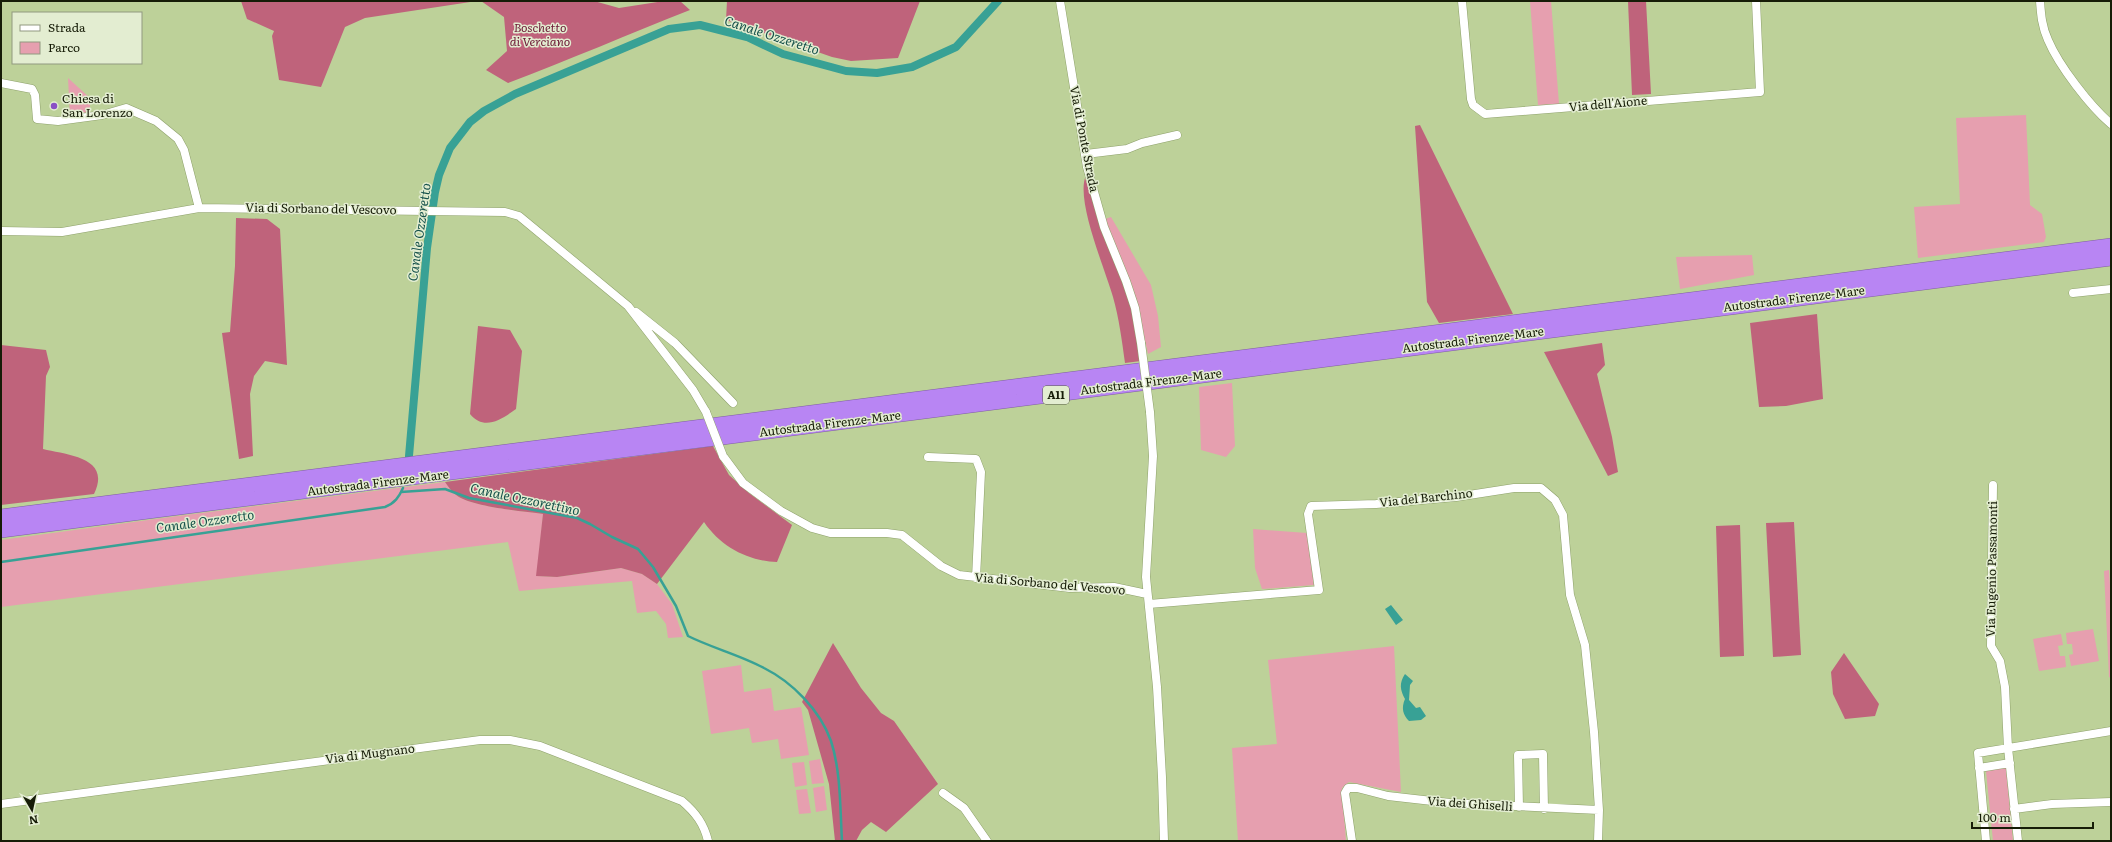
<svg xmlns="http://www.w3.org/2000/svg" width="2112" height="842" font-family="Literata,serif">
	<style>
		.green { fill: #e69faf }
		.forest { fill: #bf637b }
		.water { fill: #38a195 }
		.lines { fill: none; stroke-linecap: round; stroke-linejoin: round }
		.stream { stroke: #38a195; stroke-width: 2.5 }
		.canal { stroke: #38a195; stroke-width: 8 }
		.minor-casing { stroke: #8ea16b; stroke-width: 9 }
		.motorway-casing { stroke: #7f60a0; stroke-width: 16 }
		.minor { stroke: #fff; stroke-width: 8 }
		.motorway { stroke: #b885f3; stroke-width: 15 }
		.minor-bridge-casing { stroke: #8ea16b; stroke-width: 9; stroke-linecap: butt }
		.minor-bridge { stroke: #fff; stroke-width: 8 }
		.poi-dot { fill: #8a4fc5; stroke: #e3edd1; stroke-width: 1.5 }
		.labels { text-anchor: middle; stroke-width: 3; stroke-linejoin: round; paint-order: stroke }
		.shield { fill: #e3edd1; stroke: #545b44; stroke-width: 1 }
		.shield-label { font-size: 11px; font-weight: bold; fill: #161c07 }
		.park-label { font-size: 12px; font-style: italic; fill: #6c1735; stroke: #e3edd1 }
		.poi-label { font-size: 12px; fill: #161c07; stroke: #e3edd1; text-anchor: start }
		.street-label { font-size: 12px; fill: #161c07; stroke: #e3edd1 }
		.water-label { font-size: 13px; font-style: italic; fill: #17524b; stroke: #e3edd1 }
	</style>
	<rect width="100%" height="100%" fill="#bdd199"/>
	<path class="green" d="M1530 1H1551L1559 104 1538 105Z
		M68 78 90 98V111L70 117Z
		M2026 115 2030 205 2042 214 2046 237 2044 242 1918 258 1914 207 1960 204 1956 118Z
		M1111 217 1151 285 1158 316 1161 347 1148 354 1133 288 1105 219Z
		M1752 255 1754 275 1680 289 1676 257Z
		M1232 383 1235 446 1226 457 1201 450 1199 387Z
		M445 482C448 486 451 491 455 494 469 507 523 511 543 514L537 576 557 577 621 568 642 574 657 584 672 604 683 637 668 638 666 624 656 611 637 613 632 581 519 591 508 542 1 607V540L178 516Z
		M1253 529 1307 533 1314 585 1262 589 1255 568Z
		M2109 570 2111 601V678L2109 677 2104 571Z
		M2093 629 2099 661 2071 666 2069 655 2073 654 2072 644H2067L2066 633Z
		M2061 634 2063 645 2058 646 2060 656H2065L2066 667 2039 671 2033 639Z
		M1394 646 1401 792 1349 782 1342 788 1346 841H1238L1232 748 1277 744 1268 660Z
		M741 665 744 692 771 688 774 711 801 707 809 755 781 759 778 739 752 743 749 728 711 734 702 671Z
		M820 759 824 783 812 784 809 761Z
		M804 762 807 785 795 787 792 763Z
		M2006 767 2013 841H1993L1986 771Z
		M824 786 827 810 816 812 813 788Z
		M807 789 811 813 799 814 796 790Z"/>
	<path class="forest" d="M241 1H477L365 18 345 27 321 87 279 80 272 36 274 31 247 19Z
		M481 1H594L619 8 664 1H680L690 10C629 34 569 60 508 83L486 70 507 51 504 17Z
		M727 1H920L898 58 851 61 832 57 726 20Z
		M1628 1H1646L1651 94 1632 95Z
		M1420 125 1513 314 1439 323 1427 302 1415 126Z
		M1085 178 1110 250 1131 301 1141 361 1125 363C1122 341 1119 318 1113 297 1105 269 1077 204 1085 178Z
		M236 218 267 219 280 229 287 365 265 361 254 376 250 394 253 456 239 459 222 333 230 332 235 266Z
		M1817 314 1823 399 1786 406 1759 407 1750 323Z
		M478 326 510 330 522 351 516 409C501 420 484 431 470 414Z
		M1602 343 1605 365 1597 374 1612 437 1618 472 1608 476 1544 352Z
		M1 345 46 350 50 367 46 376 43 449C67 455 112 457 94 494L1 505Z
		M713 446 729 475 749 493 792 525 777 562C748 561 721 547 704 522L657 584 642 574 621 568 557 577 536 576 543 514C523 511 469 507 455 494 451 491 448 486 445 482Z
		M1794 522 1801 655 1773 657 1766 523Z
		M1740 525 1744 656 1720 657 1716 526Z
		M833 643 861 688 881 713 894 721 938 784 886 832 871 822 862 830 856 841H835L829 784 808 710 802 702Z
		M1844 653 1879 704 1875 716 1845 719 1833 694 1831 672Z"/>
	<path class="water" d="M1391 605 1403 620 1396 625 1385 609Z
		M1405 674 1413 681 1410 685 1409 700 1416 708 1420 707 1426 716 1421 720 1409 721C1403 715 1401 708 1405 699 1400 690 1399 683 1405 674Z"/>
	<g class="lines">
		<path class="stream" d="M401 492 445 489 469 498 577 518 590 524 612 537 638 549 653 567 676 606 688 636C712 648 740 655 764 668 792 682 820 710 831 741 841 772 840 808 842 841
			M1 562 385 507C395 503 399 497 403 488"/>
		<path class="canal" d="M409 456 427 248 435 192 439 175 450 148 470 122 484 111 515 94 669 29 700 25 747 37 783 54 846 71 877 73 912 67 956 47 998 1"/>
		<g class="minor-casing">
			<path id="minor" d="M1060 1 1087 167 1104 227 1126 281 1135 308 1141 343
				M1462 1 1471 99 1473 105 1485 114 1760 92 1756 1
				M2040 1C2041 15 2042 27 2048 40 2059 66 2090 106 2111 124
				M1 83 32 89 35 95 37 119 58 121 102 115 126 108 156 121 178 139 184 150 199 208
				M1086 154 1127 149 1142 143 1177 135
				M1 231 62 232 199 208 505 212 519 216 628 306 693 390 706 412
				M2073 293 2111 289
				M636 312 675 343 733 403
				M1150 412 1153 456 1146 577 1157 687 1162 777 1164 841
				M723 456 743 483 781 511 812 528 830 533H887L902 535 941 566 959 575 1070 588 1114 587 1147 594
				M928 457 976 459 981 472 976 578
				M1993 485 1991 646 2000 661 2005 687 2008 748 2018 841
				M1149 604 1319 590 1308 514 1311 506 1376 504 1456 497 1514 488H1541L1555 500 1563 515 1570 595 1585 645 1594 732 1599 810 1598 841
				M1979 768 2010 763
				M943 793 964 808 987 841
				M1 804 480 740H510L540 746 682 801C696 813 704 824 708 841
				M1519 807 1518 755 1543 754 1544 809
				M2014 809 2052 804 2111 802
				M1352 841 1345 793 1348 788H1357L1388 796 1450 803 1599 810
				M1986 841 1978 753 2111 731"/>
		</g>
		<g class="motorway-casing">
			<path id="motorway" d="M1 517 2111 246
				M1 530 2111 258"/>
		</g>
		<use href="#minor" class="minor"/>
		<use href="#motorway" class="motorway"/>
		<g class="minor-bridge-casing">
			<path id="minor-bridge" d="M1141 343 1150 412
				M706 412 723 456"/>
		</g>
		<use href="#minor-bridge" class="minor-bridge"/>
	</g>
	<circle class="poi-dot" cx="54" cy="106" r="4"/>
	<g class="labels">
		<rect class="shield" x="1043" y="386" width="26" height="18" rx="3"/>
		<g class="shield-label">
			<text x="1056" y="399">A11</text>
		</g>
		<g class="park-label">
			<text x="540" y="32">Boschetto<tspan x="540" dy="14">di Verciano</tspan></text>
		</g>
		<g class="poi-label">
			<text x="62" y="103">Chiesa di<tspan x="62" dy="14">San Lorenzo</tspan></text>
		</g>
		<g class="street-label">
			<text transform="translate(1608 104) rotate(-5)" y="4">Via dell'Aione</text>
			<text transform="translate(1084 139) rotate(79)" y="4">Via di Ponte Strada</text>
			<text transform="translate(321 209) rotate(1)" y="4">Via di Sorbano del Vescovo</text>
			<text transform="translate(1794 299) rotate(-7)" y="4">Autostrada Firenze-Mare</text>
			<text transform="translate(1473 340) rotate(-7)" y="4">Autostrada Firenze-Mare</text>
			<text transform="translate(1151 382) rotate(-7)" y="4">Autostrada Firenze-Mare</text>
			<text transform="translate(830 424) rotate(-7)" y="4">Autostrada Firenze-Mare</text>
			<text transform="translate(378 483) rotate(-7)" y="4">Autostrada Firenze-Mare</text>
			<text transform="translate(1426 498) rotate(-6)" y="4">Via del Barchino</text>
			<text transform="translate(1992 569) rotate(-89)" y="4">Via Eugenio Passamonti</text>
			<text transform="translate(1050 584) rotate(5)" y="4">Via di Sorbano del Vescovo</text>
			<text transform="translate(370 754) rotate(-7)" y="4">Via di Mugnano</text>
			<text transform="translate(1470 804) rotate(4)" y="4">Via dei Ghiselli</text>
		</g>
		<g class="water-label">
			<text transform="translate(772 35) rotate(18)" y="5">Canale Ozzeretto</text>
			<text transform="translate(419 232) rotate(-82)" y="5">Canale Ozzeretto</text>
			<text transform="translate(525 499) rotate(12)" y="5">Canale Ozzorettino</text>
			<text transform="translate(205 521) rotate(-8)" y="5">Canale Ozzeretto</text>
		</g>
	</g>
	<rect width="2112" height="842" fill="none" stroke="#161c07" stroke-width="4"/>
	<rect x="12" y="12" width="130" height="52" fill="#e3edd1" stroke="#919980"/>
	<rect x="20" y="25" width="20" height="6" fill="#ffffff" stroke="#919980"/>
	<text x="48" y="32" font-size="12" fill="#161c07">Strada</text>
	<rect x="20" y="42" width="20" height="12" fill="#e69faf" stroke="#919980"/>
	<text x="48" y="52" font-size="12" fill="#161c07">Parco</text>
	<g transform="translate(32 810) rotate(171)" stroke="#e3edd1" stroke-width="3" paint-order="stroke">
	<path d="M0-3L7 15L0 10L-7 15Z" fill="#161c07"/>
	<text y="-6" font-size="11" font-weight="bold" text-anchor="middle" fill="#161c07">N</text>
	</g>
	<path d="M1972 822v6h121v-6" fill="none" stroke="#161c07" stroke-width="2"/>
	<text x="1978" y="822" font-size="12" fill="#161c07" stroke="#e3edd1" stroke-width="3" paint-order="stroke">100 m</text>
</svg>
